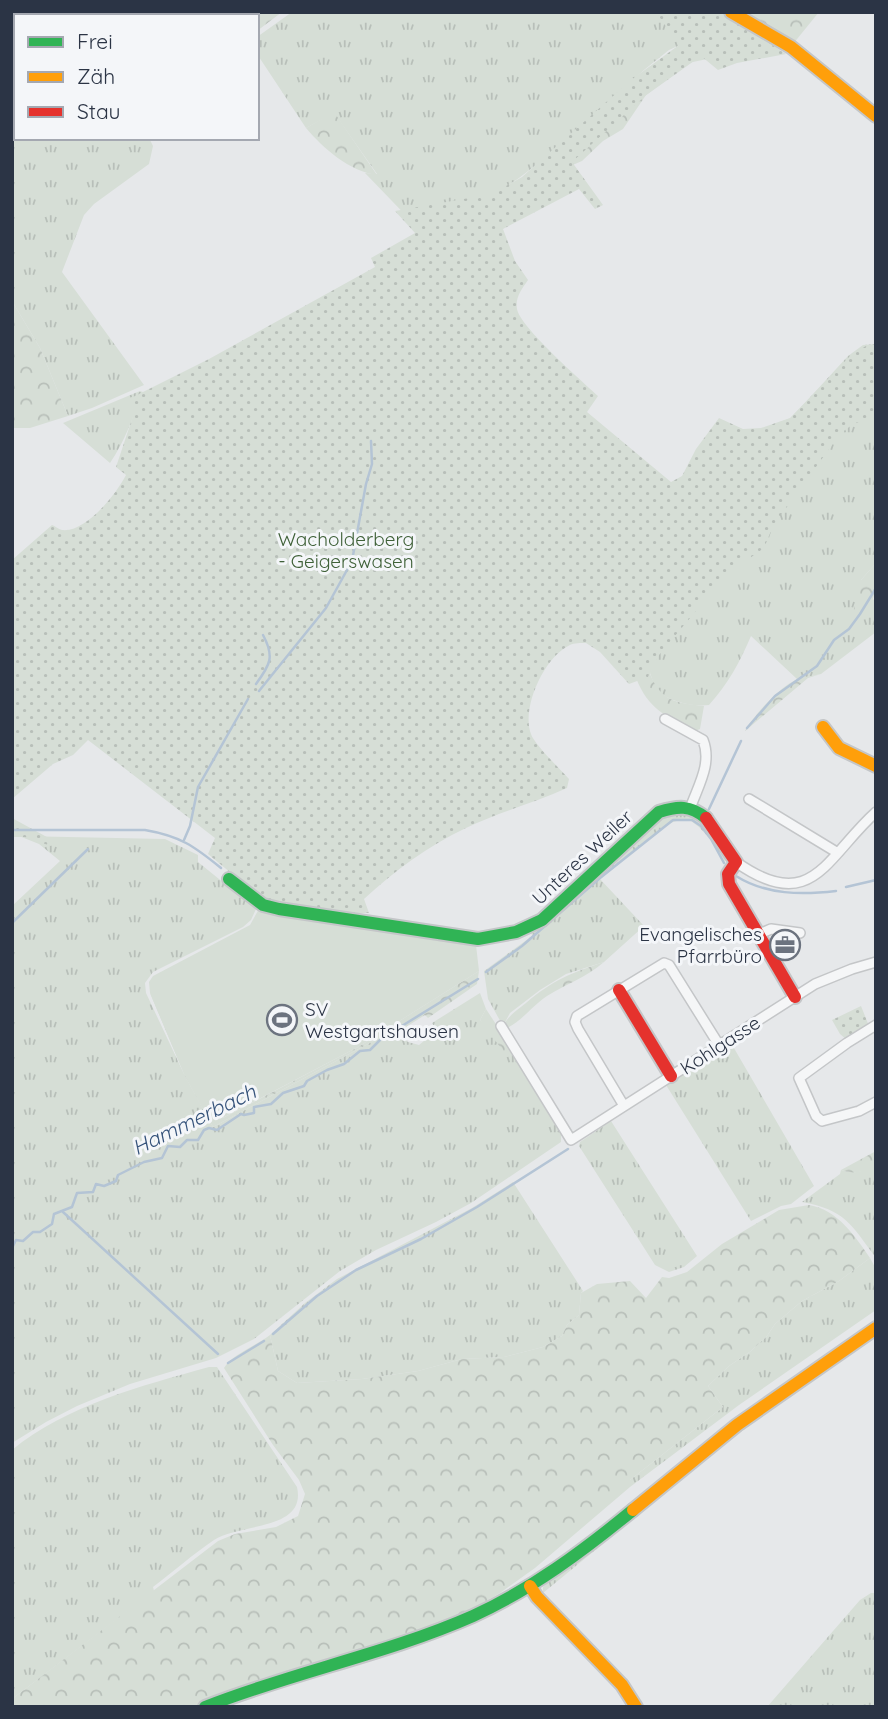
<svg xmlns="http://www.w3.org/2000/svg" width="888" height="1719" font-family="Quicksand,sans-serif">
	<style>
		.grass { fill: url(#grass-tufts) }
		.forest { fill: url(#forest-crowns) }
		.park { fill: url(#park-dots) }
		.pitch { fill: #d6ded6 }
		.lines { fill: none; stroke-linecap: round; stroke-linejoin: round }
		.stream { stroke: #b4c4d5; stroke-width: 2.5 }
		.street-casing { stroke: #c4c6c8; stroke-width: 12 }
		.fast-casing { stroke: #c4c6c8; stroke-width: 16 }
		.slow-casing { stroke: #c4c6c8; stroke-width: 16 }
		.jam-casing { stroke: #c4c6c8; stroke-width: 16 }
		.street { stroke: #f5f6f7; stroke-width: 9 }
		.fast { stroke: #30b455; stroke-width: 12 }
		.slow { stroke: #ff9f0a; stroke-width: 12 }
		.jam { stroke: #e5322d; stroke-width: 12 }
		.labels { text-anchor: middle; stroke-width: 6; stroke-linejoin: round; paint-order: stroke }
		.park-label { font-size: 19px; fill: #3f6138; stroke: #f4f6f9 }
		.street-label { font-size: 19px; fill: #2b3445; stroke: #f4f6f9 }
		.poi-label { font-size: 19px; fill: #2b3445; stroke: #f4f6f9; text-anchor: end }
		.water-label { font-size: 21px; font-style: italic; fill: #34527a; stroke: #f4f6f9 }
	</style>
	<defs>
		<pattern id="grass-tufts" width="24" height="20" patternUnits="userSpaceOnUse" patternTransform="scale(1.75)"><rect width="24" height="20" fill="#d6ded6"/><path d="M3 7l-1-3M5 7V3M7 7l1-3M15 17l-1-3M17 17v-4M19 17l1-3" fill="none" stroke="#b8bfb9"/></pattern>
		<pattern id="forest-crowns" width="20" height="18" patternUnits="userSpaceOnUse" patternTransform="scale(1.75)"><rect width="20" height="18" fill="#d6ded6"/><path d="M2 6a3 3 0 1 1 6 0M12 15a3 3 0 1 1 6 0" fill="none" stroke="#b8bfb9"/></pattern>
		<pattern id="park-dots" width="8" height="8" patternUnits="userSpaceOnUse" patternTransform="scale(1.75)"><rect width="8" height="8" fill="#d6ded6"/><path d="M2 2h.1M6 6h.1" fill="none" stroke="#b8bfb9" stroke-width="1.8" stroke-linecap="round"/></pattern>
	</defs>
	<rect width="100%" height="100%" fill="#e6e8ea"/>
	<path class="grass" d="M12 12H217L219 16H16V110H12Z
		M292 12H728L776 42 773 45 691 40 669 50 644 70 561 146 519 178 497 193 418 228 365 173 377 174 334 113 306 128 257 54V37Z
		M16 115V138H149L153 146 149 164 94 204 84 215 62 272 144 385 92 408 68 416 40 348 12 301V116Z
		M876 344V563L861 580 873 600 876 597V632L821 674 797 679 751 636C740 662 728 684 709 705 693 707 669 702 657 690 654 686 652 678 650 673L761 429 791 418 848 356 863 345Z
		M140 391 143 392C133 417 125 441 110 463L63 423Z
		M673 809 700 815 724 853 725 862 711 840 699 827 691 821 680 820 670 823 600 879 644 926 604 962 566 974 540 990 510 1013 503 1026 488 999 484 971 532 936 531 931 661 813Z
		M19 836 165 839 198 855V862L256 909 251 920 243 927 153 972 145 983 146 993 185 1076 213 1127 394 1030 408 1042 419 1045 430 1036 434 1026 432 1023 480 993 486 1009 480 1020 516 1055 561 1131V1142L471 1203 436 1222 376 1250 340 1271 254 1339 216 1358 130 1384 77 1406 46 1422 12 1443V906L60 861 39 844Z
		M731 1043 814 1186 791 1204 781 1206 751 1221 666 1085Z
		M611 1121 697 1256 684 1267 669 1272 655 1265 579 1146 580 1142Z
		M876 1158V1258C851 1224 845 1210 802 1202L840 1174 841 1170C857 1175 866 1172 876 1158Z
		M513 1182 583 1291 581 1293 579 1315 567 1325 562 1336 543 1347 504 1357 462 1359 418 1371 362 1379 297 1383 278 1371 270 1335 305 1303 337 1279 472 1208Z
		M870 1258 876 1269V1310L739 1405 630 1487V1480L723 1407 708 1386 729 1366 751 1351 767 1336 775 1324 802 1301 839 1281Z
		M876 1332V1337L786 1398 722 1446 543 1593V1587L547 1583 737 1428Z
		M209 1367H217L297 1487C307 1531 239 1523 214 1540 193 1554 173 1572 153 1587L154 1591 12 1699V1450C67 1405 141 1386 209 1367Z
		M871 1593H876V1707H767L860 1600Z"/>
	<path class="forest" d="M217 12H282L257 31V16H219Z
		M738 12H819L793 44Z
		M688 47 722 56 688 63 646 95 623 129 603 141 582 161 568 167 563 157Z
		M334 112 377 175C349 171 324 149 306 128Z
		M12 301 40 348 68 416 30 428H12Z
		M876 563C876 592 877 608 850 625L861 580Z
		M659 655 650 674C661 701 676 703 704 706L700 729 695 731C667 717 648 709 636 678Z
		M821 674 808 678 745 731C755 714 780 686 798 679 805 676 814 676 821 674Z
		M604 962C587 977 566 984 547 996 532 1006 523 1020 507 1028L503 1026C510 1014 516 1011 526 1003 553 980 571 973 604 962Z
		M479 971 477 984 428 1018 425 1015 398 1032 394 1030 213 1127 185 1076 150 993 223 1118 358 1047Z
		M486 1009 516 1055H506L480 1020Z
		M876 1151C876 1171 858 1176 841 1170Z
		M809 1205C838 1210 855 1236 870 1258L839 1281 802 1301 775 1324 767 1336 751 1351 729 1366 708 1386 723 1407 630 1480V1487L535 1568 500 1593 457 1618 408 1635 263 1678 200 1707H12V1699L218 1541 235 1534 276 1527 298 1516 305 1494 299 1480 273 1445 224 1368C231 1355 257 1345 270 1335L278 1371 297 1383 362 1379 418 1371 462 1359 504 1357 543 1347 562 1336 567 1325 579 1315 581 1293 597 1284 630 1281 646 1298 662 1277 669 1278 687 1272 722 1244 779 1210Z"/>
	<path class="park" d="M656 12H721L786 54 737 63 718 70 701 56 645 96 572 162 603 205 595 209 579 189 503 229 515 261 528 280C522 289 515 297 517 309 520 327 582 381 598 396L587 412 671 482 682 476 696 449 719 418 743 429 761 428 790 418 853 353 866 346H876V421C861 418 851 425 840 434L773 526 764 548 726 575 654 661 648 677 629 684 600 652 586 643C581 643 574 643 570 645 544 657 521 708 531 734 534 744 561 770 569 779L567 788C534 803 499 812 466 828 428 846 394 871 364 899L369 913H330L272 903 249 888 208 854 215 838 88 740 73 755 53 764 12 799V560L52 525C55 526 58 529 62 530 86 533 117 493 126 475L116 467 136 407 125 401 209 359 375 267 371 258 415 233 395 211 492 194 522 177 631 80 679 45Z
		M12 818 56 842 51 846 25 837H12Z
		M861 1006 869 1026 847 1040 840 1034 832 1020Z"/>
	<path class="pitch" d="M260 907 270 913 444 938 476 945 479 971 358 1047 211 1124 185 1076 150 993 149 982 153 976 250 925Z"/>
	<g class="lines">
		<path class="stream" d="M256 684C270 665 275 657 263 635
			M259 691 326 608 352 561 366 484 372 464 371 441
			M747 728 775 696 817 666 834 640 849 629 860 614 876 588
			M709 809 741 741
			M12 830H145C180 836 194 846 221 868
			M184 840 190 826 198 787 248 699
			M736 876C766 895 802 895 836 891
			M846 887 876 880
			M12 923 88 849
			M486 972 522 946 600 878 673 820H692L701 826 711 839 724 863
			M63 1212 218 1354
			M12 1248 16 1240 23 1241 33 1232H40L52 1224 54 1214 72 1207 77 1193 93 1192 96 1184 104 1186 116 1181 118 1175 144 1162 162 1158 168 1146 180 1147 187 1140H198L204 1130 209 1128 217 1130 241 1114 244 1115 254 1113V1107L271 1104 283 1093 304 1086 307 1081 327 1070 344 1064 360 1051 370 1050 381 1039 392 1037 397 1029 478 979
			M273 1334 317 1296 356 1270 421 1239 477 1207 568 1149
			M228 1363 264 1341"/>
		<g class="street-casing">
			<path id="street" d="M665 719 703 740C712 763 699 784 691 806
				M749 799 838 853
				M736 862C812 916 826 857 876 812
				M757 935 771 929 800 933
				M876 1025 847 1043 799 1078 816 1116 822 1121 859 1111 876 1102
				M501 1026 571 1140 815 984 852 969 876 962
				M624 1106 578 1029 575 1022 577 1016 664 963 669 965 719 1045"/>
		</g>
		<g class="fast-casing">
			<path id="fast" d="M229 879 263 905 279 909 478 939 516 932 542 920 659 812C678 806 690 805 706 818
				M205 1707C293 1672 387 1654 473 1616 532 1589 583 1551 633 1510"/>
		</g>
		<g class="slow-casing">
			<path id="slow" d="M731 12 791 47 876 116
				M823 727 839 748 876 766
				M633 1510 737 1425 876 1328
				M530 1586 537 1597 622 1685 636 1707"/>
		</g>
		<g class="jam-casing">
			<path id="jam" d="M706 818 736 862 728 874 729 884 795 997
				M619 990 671 1076"/>
		</g>
		<use href="#street" class="street"/>
		<use href="#fast" class="fast"/>
		<use href="#slow" class="slow"/>
		<use href="#jam" class="jam"/>
	</g>
	<defs>
		<g id="office-ring" transform="scale(1.575)"><circle r="9.5" fill="#f4f6f9" stroke="#6c737f" stroke-width="1.5"/><path d="M-6-3h4V-5.5h4V-3h4V5H-6ZM-1-4.5V-3h2v-1.5ZM-6 0V1H6V0Z" fill="#6c737f"/></g>
		<g id="stadium-ring" transform="scale(1.575)"><circle r="9.5" fill="#f4f6f9" stroke="#6c737f" stroke-width="1.5"/><path d="M0-5a6.5 5 0 1 0 0 10a6.5 5 0 1 0 0-10ZM-3.5-1.8h7v3.6h-7Z" fill="#6c737f"/></g>
	</defs>
	<g fill-rule="evenodd">
		<use href="#office-ring" x="785" y="945"/>
		<use href="#stadium-ring" x="282" y="1020"/>
	</g>
	<g class="labels">
		<g class="park-label">
			<text x="346" y="546">Wacholderberg<tspan x="346" dy="22">- Geigerswasen</tspan></text>
		</g>
		<g class="street-label">
			<text transform="translate(582 857) rotate(-43)" y="7">Unteres Weiler</text>
			<text transform="translate(720 1045) rotate(-33)" y="7">Kohlgasse</text>
		</g>
		<g class="poi-label">
			<text x="762" y="941">Evangelisches<tspan x="762" dy="22">Pfarrbüro</tspan></text>
			<text x="305" y="1016" text-anchor="start">SV<tspan x="305" dy="22">Westgartshausen</tspan></text>
		</g>
		<g class="water-label">
			<text transform="translate(194 1120) rotate(-26)" y="7">Hammerbach</text>
		</g>
	</g>
	<rect width="888" height="1719" fill="none" stroke="#2b3445" stroke-width="28"/>
	<rect x="14" y="14" width="245" height="126" fill="#f4f6f9" stroke="#a4a8b1" stroke-width="2"/>
	<rect x="28" y="37" width="35" height="10" fill="#30b455" stroke="#a4a8b1" stroke-width="2"/>
	<text x="77" y="49" font-size="21" fill="#2b3445">Frei</text>
	<rect x="28" y="72" width="35" height="10" fill="#ff9f0a" stroke="#a4a8b1" stroke-width="2"/>
	<text x="77" y="84" font-size="21" fill="#2b3445">Zäh</text>
	<rect x="28" y="107" width="35" height="10" fill="#e5322d" stroke="#a4a8b1" stroke-width="2"/>
	<text x="77" y="119" font-size="21" fill="#2b3445">Stau</text>
</svg>
